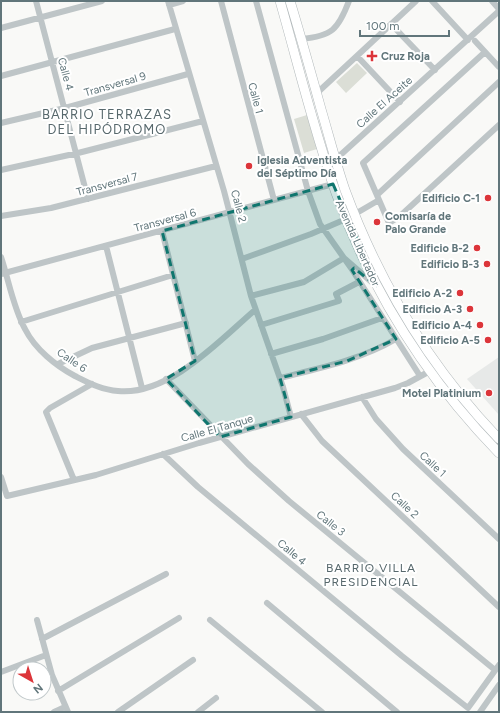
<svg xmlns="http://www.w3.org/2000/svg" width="500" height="713" font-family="Figtree,sans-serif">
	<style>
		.built { fill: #e7e9e8 }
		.green { fill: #dbded6 }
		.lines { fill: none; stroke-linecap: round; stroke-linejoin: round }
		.primary-casing { stroke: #b2b9bb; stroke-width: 10 }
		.minor { stroke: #bec5c7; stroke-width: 6 }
		.primary { stroke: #fff; stroke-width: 9 }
		.marked { fill: #0f766e; fill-opacity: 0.2; stroke: #0f766e; stroke-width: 3; stroke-dasharray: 8 5; stroke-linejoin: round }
		.poi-dot { fill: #dc353a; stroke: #fff; stroke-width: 1.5 }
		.labels { text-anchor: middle; stroke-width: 4; stroke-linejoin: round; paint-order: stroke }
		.poi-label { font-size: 11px; font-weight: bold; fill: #61767b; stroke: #fff; text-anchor: end }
		.street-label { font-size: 11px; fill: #61767b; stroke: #fff }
		.neighbourhood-label { font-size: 12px; letter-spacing: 1px; fill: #57686c; stroke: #fff }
		.quarter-label { font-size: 13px; letter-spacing: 1px; fill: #57686c; stroke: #fff }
	</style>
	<rect width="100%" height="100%" fill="#f9f9f7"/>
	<path class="built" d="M499 357V415L467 379Z"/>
	<path class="green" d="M357 63 367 73 346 93 336 82Z
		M307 115 317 149 304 153 294 119Z"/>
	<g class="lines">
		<g class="primary-casing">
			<path id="primary" d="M280 1C298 64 314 131 336 193 371 290 427 379 499 453
				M290 1C301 37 311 73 321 109 329 136 336 164 345 190 379 282 431 368 499 439"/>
		</g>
		<path class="minor" d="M36 1 88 199
			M168 1 224 191 251 296 283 387 291 417
			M221 1 274 200
			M256 1 308 191 320 224 351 268 420 376
			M432 1 468 40
			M492 1 499 9
			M169 5 183 1
			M391 24 435 70
			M1 28 102 1
			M301 39C332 36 338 30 349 1
			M475 41 499 67
			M485 52 363 163 389 223 399 217 499 125
			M357 56 400 102
			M1 76 175 29
			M317 93 416 1
			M1 123 65 108 188 74
			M336 159 499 11
			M1 170 78 153 203 121
			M377 195 499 82
			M355 214 379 200
			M1 216 51 208 216 166
			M162 231 195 361
			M106 246 142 388
			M1 257C9 281 13 307 25 329 35 349 56 366 75 376 89 383 102 390 118 391 169 396 220 340 255 310
			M242 259 311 234 346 219
			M1 274 333 184
			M251 296 304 282 344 258 375 285
			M21 322 173 275
			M261 325 339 301 336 294 359 282
			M271 354 323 339 382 318
			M58 364 92 348 186 323
			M280 378C320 368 360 360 396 339
			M166 379 248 464 289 501 495 670
			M362 397 376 419 403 449 499 539
			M301 414 322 441 499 607
			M163 454 198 487 402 656 468 708 499 665
			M1 477 7 496 96 475 199 443 395 388 408 383 430 371
			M74 480 46 412 50 408 92 384
			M267 603 397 712
			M37 620 52 675 68 712
			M210 620 322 712
			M42 639 166 574
			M1 672 46 655
			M58 691 179 618
			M54 712 65 707
			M118 712 193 660
			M198 712 216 698
			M480 712 499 685"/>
		<use href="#primary" class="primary"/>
	</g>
	<path class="marked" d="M333 184 378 287 354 268 352 270 396 339 347 361 280 378 291 417 220 437 166 379 195 361 162 231Z"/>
	<g class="poi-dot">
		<path d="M370 50h4v4h4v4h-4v4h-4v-4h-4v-4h4z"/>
		<circle cx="249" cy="166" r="4"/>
		<circle cx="488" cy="198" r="4"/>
		<circle cx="377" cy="222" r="4"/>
		<circle cx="477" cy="248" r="4"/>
		<circle cx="487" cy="264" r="4"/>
		<circle cx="460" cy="293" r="4"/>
		<circle cx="470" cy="309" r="4"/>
		<circle cx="480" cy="325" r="4"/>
		<circle cx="488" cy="340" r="4"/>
		<circle cx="489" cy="393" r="4"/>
	</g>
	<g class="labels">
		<g class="poi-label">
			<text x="381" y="60" text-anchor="start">Cruz Roja</text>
			<text x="257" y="164" text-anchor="start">Iglesia Adventista<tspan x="257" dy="13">del Séptimo Día</tspan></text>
			<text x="480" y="202">Edificio C-1</text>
			<text x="385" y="220" text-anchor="start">Comisaría de<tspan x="385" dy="13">Palo Grande</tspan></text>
			<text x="469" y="252">Edificio B-2</text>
			<text x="479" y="268">Edificio B-3</text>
			<text x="452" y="297">Edificio A-2</text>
			<text x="462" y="313">Edificio A-3</text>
			<text x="472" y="329">Edificio A-4</text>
			<text x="480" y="344">Edificio A-5</text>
			<text x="481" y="397">Motel Platinium</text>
		</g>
		<g class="street-label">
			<text transform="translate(66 74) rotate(75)" y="4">Calle 4</text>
			<text transform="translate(115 84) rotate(-16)" y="4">Transversal 9</text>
			<text transform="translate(256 98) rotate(75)" y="4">Calle 1</text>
			<text transform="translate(384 102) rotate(-42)" y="4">Calle El Aceite</text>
			<text transform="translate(107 184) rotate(-15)" y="4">Transversal 7</text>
			<text transform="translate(239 206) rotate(75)" y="4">Calle 2</text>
			<text transform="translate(165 220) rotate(-15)" y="4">Transversal 6</text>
			<text transform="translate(358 243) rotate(66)" y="4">Avenida Libertador</text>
			<text transform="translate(72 360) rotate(34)" y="4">Calle 6</text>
			<text transform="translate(217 428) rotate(-16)" y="4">Calle El Tanque</text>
			<text transform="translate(433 464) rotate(43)" y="4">Calle 1</text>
			<text transform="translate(405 505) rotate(43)" y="4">Calle 2</text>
			<text transform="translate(331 523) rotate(39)" y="4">Calle 3</text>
			<text transform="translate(292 552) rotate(40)" y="4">Calle 4</text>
		</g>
		<g class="neighbourhood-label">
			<text x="371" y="572">BARRIO VILLA<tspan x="371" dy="14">PRESIDENCIAL</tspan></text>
		</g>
		<g class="quarter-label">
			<text x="107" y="119">BARRIO TERRAZAS<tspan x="107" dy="15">DEL HIPÓDROMO</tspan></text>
		</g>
	</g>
	<rect width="500" height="713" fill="none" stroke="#61767b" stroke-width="4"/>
	<g transform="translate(32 681) rotate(141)"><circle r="19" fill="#ffffff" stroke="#c0c8ca"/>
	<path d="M0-3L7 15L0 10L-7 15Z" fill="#dc353a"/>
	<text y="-6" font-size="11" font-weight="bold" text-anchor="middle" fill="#61767b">N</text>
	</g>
	<path d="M360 30v6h89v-6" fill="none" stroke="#61767b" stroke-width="2"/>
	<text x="366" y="30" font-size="12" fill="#61767b" stroke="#ffffff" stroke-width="3" paint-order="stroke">100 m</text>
</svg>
